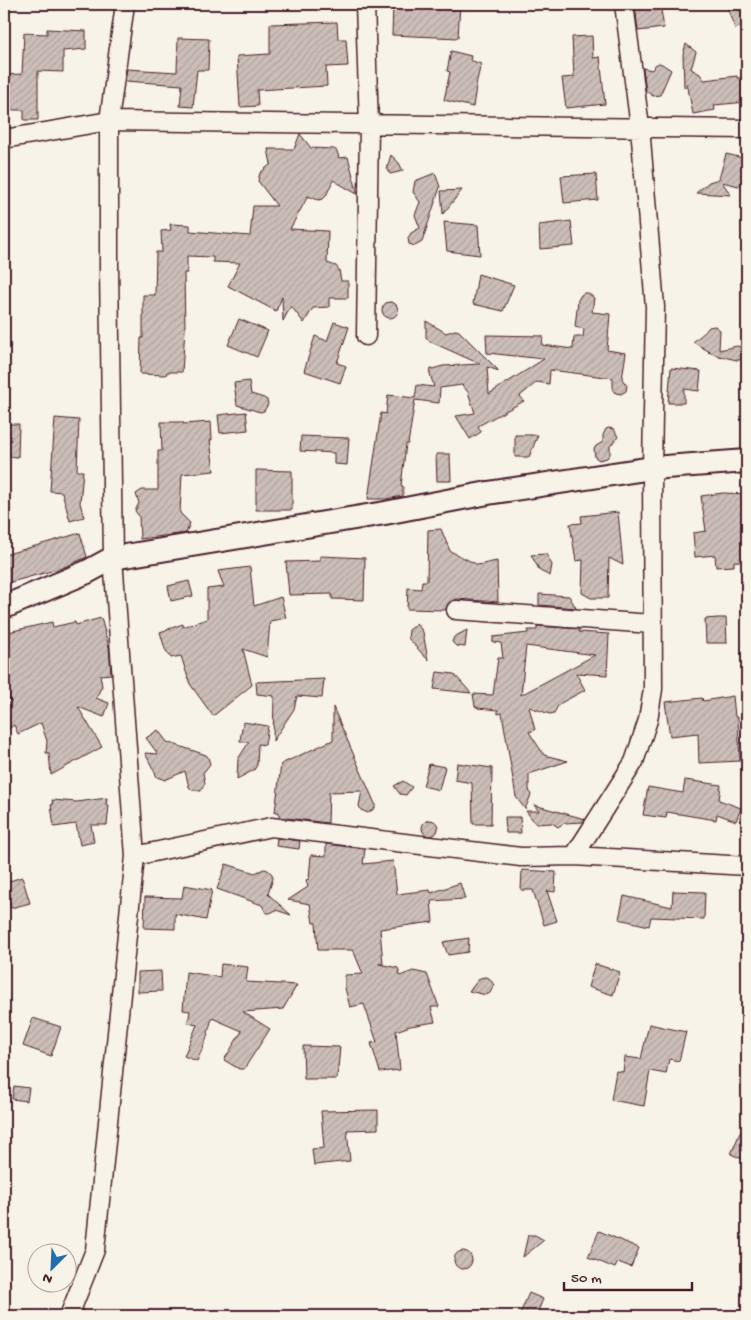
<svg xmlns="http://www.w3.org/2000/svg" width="751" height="1320" font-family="'Gochi Hand',sans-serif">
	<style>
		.building { fill: url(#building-hatch); stroke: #4a1f2b; fill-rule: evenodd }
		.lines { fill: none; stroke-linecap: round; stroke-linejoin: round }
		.minor-casing { stroke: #4a1f2b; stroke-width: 21 }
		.major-casing { stroke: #4a1f2b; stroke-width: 26 }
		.minor { stroke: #f7f3e8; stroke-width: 18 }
		.major { stroke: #f7f3e8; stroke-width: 22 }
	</style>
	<defs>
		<pattern id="building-hatch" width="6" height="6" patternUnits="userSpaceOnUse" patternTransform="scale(1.25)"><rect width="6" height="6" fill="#ccbfb9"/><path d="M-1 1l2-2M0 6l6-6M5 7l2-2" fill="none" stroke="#b1a49f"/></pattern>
	</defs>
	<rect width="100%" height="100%" fill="#f7f3e8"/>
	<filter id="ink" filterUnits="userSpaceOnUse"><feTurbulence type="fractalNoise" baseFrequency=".02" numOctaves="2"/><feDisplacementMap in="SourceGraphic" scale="10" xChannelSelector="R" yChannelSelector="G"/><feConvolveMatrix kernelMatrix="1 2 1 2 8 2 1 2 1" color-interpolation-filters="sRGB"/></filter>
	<g filter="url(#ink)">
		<path class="building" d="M393 4H460L458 38 392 35Z
			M635 4H660L664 28 638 31Z
			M726 4H747V24L735 29Z
			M337 22 338 39H346L348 66 326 67 327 86 257 90 258 106 240 107 237 56 270 54V24Z
			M47 29 86 31V49L63 51V72L38 71V120H24V110H4V75L22 74 24 33 47 34Z
			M592 36 593 58 600 57 605 104 566 108 562 78 574 77 572 37Z
			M178 38 209 39 208 70H197L193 107 180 106 182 85 125 81 127 69 177 72Z
			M686 44 696 52 691 69 700 74 704 80 737 76V78H747V102L714 105 715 110 693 114 687 83 686 87H684L683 54Z
			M451 51 471 56 470 60 481 64 477 80 473 107 444 100 450 72 447 71Z
			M659 63 662 64 671 70 660 95 653 96 646 91 643 68 652 70 655 65Z
			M300 134 311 148 334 149 337 151 339 158 348 157 357 191V194L333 180 326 196 323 199 318 200 308 196 290 229 328 231 327 263 336 266 339 270 341 281H348V298H329V307L313 308 304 323 291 306 283 321 282 297 276 311 228 286 240 263 213 262V257L187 256V273H184L185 329 182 372H167L166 375 140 374 141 338H143V295H155L156 252H162L161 231 171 230 170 224 190 225V231L250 236 253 206H277L258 181 260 173 271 164 268 149H294Z
			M726 154 747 159V188L722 182 731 195 696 193 709 182 719 179Z
			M391 155 399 163 403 171 390 174 387 168Z
			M435 173 440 187 422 242 415 246 409 244 408 238 411 233 420 228 415 215 420 202 413 192 415 181Z
			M596 174 598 200 564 203 561 176Z
			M462 190 443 214 441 191Z
			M571 221 574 246 540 249 539 225Z
			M444 222 478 225 480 255 447 251Z
			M478 274 514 285 503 311 473 304Z
			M584 293H588L594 298 592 312 610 314 607 350 626 353 622 379 627 386 626 391 621 394 616 393 613 389V378L550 370 549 384 537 382 520 396 524 401 478 426 481 432 470 439 456 416 475 413 468 392 462 385 440 388 439 403 415 400 408 444H406L401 486H403V496L386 499H368L381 413 386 414 388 395 415 398 417 385 434 387 429 370 443 366 480 364 429 341 426 337V321L446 333 455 330 459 331 499 371 487 367 489 394 544 359 487 353 486 335 543 336 542 345 573 349 574 337H583L584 329 575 327 578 300 581 295Z
			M382 310a8 8 0 1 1 16 0a8 8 0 1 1-16 0Z
			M239 319 268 331 257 357 228 345Z
			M334 322 349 327 337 363 346 366 340 383 304 371 315 336 327 341Z
			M715 326 720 330 719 350 737 346 741 347 744 353 740 360H737L719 356 708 352H710L693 342 705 332 709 327Z
			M671 368 701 371 699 391 684 389V403H668Z
			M249 381 251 394 264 398 267 400 268 404 264 411 260 412 237 405 234 383Z
			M246 412 248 430 220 433 218 415Z
			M55 418 79 420 77 471H83L80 503 84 517 70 521 62 492 50 491Z
			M161 422H183V424L211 422 212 440H210L214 471 182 474 180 513 190 523 186 533 140 539 139 516 135 511 139 503 136 494 142 490H158V451H162Z
			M4 424H19L18 457 4 456Z
			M609 428 614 429 618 437 610 446V454L607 458 599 460 595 457 594 449 596 446 603 442V435L606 429Z
			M515 435H538L529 457H515Z
			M301 436 349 438 347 465 334 464V453L300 451Z
			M436 454H450L451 481H437Z
			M256 470 292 471V510H256Z
			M723 493 747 494V562L734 561V566L716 567 715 555 695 557 693 533 706 531 701 496Z
			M618 512 623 565 609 558 608 598H591L582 593 583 560 576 561 570 524 582 523 581 516Z
			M441 529 450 551 478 565 497 561 498 602 456 599 448 604 445 610 407 609 408 588 421 589 422 581H427L428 530Z
			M80 533 87 557 62 568 4 584V555Z
			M546 554 552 565 550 576 540 571 531 555Z
			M320 556 365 558 364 600 332 599V594L289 595 286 562 320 561Z
			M250 567 254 606 281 597 286 618 270 621 267 657 243 649 252 685 213 716 190 684 181 656 171 658 165 649 160 632 183 624V627L207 619V589L224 587 218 571Z
			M189 581 193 596 171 601 168 586Z
			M539 594 569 596 576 608 539 605Z
			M101 618 109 647 111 674 100 675 102 686 96 698 109 703 104 717 78 707 102 747 51 775 49 753H46L47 741 41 723 18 734 14 725 4 732V706L11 702 4 685V633L52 622 53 627 75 622 76 625Z
			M718 618H726L727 643H706L705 619Z
			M417 624 423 632 428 660 408 638 409 630Z
			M537 626 579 629V632L609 634 607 675 576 673 585 690 559 704 554 713 550 714 529 707 535 730 529 732 544 755 568 761 529 774V789L531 795 525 809 516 797 502 713 498 714V710L478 708 475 706 473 694 493 695 498 658H503L501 643 493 642V637L528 633V630H537ZM526 646 595 655 521 695Z
			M467 630 465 647 456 646 452 642 454 637Z
			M437 672 454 674 471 693 434 689Z
			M324 679 322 698 297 696 294 709 273 741 274 696 257 694 256 682Z
			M733 696 735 717H738L740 761 699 763 698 733 670 736 665 702 702 698 703 701Z
			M333 707 375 804V808L368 813 361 810 359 806 362 791 329 792 328 823 279 817V812H275L281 764 333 740Z
			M243 722 268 726 265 745 258 744 257 765 254 770 237 779 238 759 249 742 240 741Z
			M158 730 167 742 206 755 208 757 210 764 203 773 205 783 201 791 192 790 189 787 185 771 165 780 157 777 145 753 158 754 146 738Z
			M457 763 492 768 491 824H473L472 783 455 780Z
			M429 764 445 767 439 790 423 786Z
			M685 780 721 785 719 800 741 808 736 821 717 814 716 820 667 812 666 818 643 815 648 787 683 793Z
			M403 781 412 787 406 795 400 794 394 786Z
			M107 798 106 805H109L107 825H91L94 842 80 845 76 824 54 827 51 805H53L52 800 77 802Z
			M534 805 585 819 584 820 583 822 564 823 558 827 552 823 536 824 526 811H539Z
			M505 817H520L521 833H506Z
			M422 828a8 8 0 1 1 16 0a8 8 0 1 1-16 0Z
			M277 838 300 841 299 849 276 846Z
			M326 844 365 849 363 864 393 861 397 894 430 890 431 893 460 883 465 899 431 901 433 922 380 929 383 964H379L398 968 400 976 413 971 427 974 439 1007H431L435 1022 410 1026 396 1031 400 1070 380 1072 371 1043 377 1042 364 1004 350 1007 345 988V975L363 974 353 950H318L316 923H313L310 904 288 900 308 887 306 880 309 879 311 855 326 856Z
			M226 864 255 873 264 869 268 870 272 874 273 878 268 894 291 915 276 910 270 913H266L262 905 217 889Z
			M522 870 556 872 555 892 547 891 557 921 544 925 533 890H521Z
			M22 877 30 903 11 908 4 883Z
			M184 885 212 890 206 920 175 914V929L144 928 145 897 182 898Z
			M673 891 705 892 704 919 651 917 649 926 619 919 624 896 672 907Z
			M469 938 468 952 448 955 443 942Z
			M221 964 248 967 246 982 297 985 283 1009 243 1012 270 1029 244 1069H239L224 1060 242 1031 212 1018 206 1040 197 1061 184 1056 197 1025 188 1023 190 1011 183 1010 186 972 220 977Z
			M595 964 620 972 613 995 588 987Z
			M161 971 162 991 138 992V972Z
			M485 977 489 978 494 985 490 993 486 995 469 991 480 978Z
			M33 1018 61 1027 51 1056 23 1046Z
			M649 1024 686 1032 679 1061 669 1059 666 1074 650 1071 644 1106 611 1100 616 1071 623 1072 625 1057 641 1059Z
			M303 1046 340 1047 337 1079H304Z
			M14 1086 29 1088 27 1101 12 1099Z
			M378 1110V1129L347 1130 350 1161 314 1165 312 1149 324 1148 321 1111Z
			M747 1116V1161L731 1154Z
			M599 1231 639 1248 631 1267 618 1262 615 1268 588 1257Z
			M528 1235H535L544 1240 523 1257Z
			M454 1260a9 9 0 1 1 18 0a9 9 0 1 1-18 0Z
			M529 1293 543 1299 536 1316H519Z"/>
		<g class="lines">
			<g class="minor-casing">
				<path id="minor" d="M365 4 369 125 366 336
					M4 139 109 121 747 129
					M456 610 652 624
					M135 856 271 827 521 857 574 856 747 866
					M574 856 634 762 648 720 653 689 652 468 655 307 640 127 624 4
					M69 1316 95 1250 135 856 113 558 109 268V121L125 4"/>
			</g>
			<g class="major-casing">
				<path id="major" d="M4 607 87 572 113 558 385 513 488 493 652 468 747 461"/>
			</g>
			<use href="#minor" class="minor"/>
			<use href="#major" class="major"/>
		</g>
	</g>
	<rect width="751" height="1320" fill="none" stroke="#f7f3e8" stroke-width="20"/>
	<rect x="10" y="10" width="731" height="1300" fill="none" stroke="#4a1f2b" stroke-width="2" filter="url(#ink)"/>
	<g transform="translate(52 1268) rotate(204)"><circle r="24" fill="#f7f3e8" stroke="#b29e9c"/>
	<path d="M0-4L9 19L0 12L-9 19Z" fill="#1f6fb2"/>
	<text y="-8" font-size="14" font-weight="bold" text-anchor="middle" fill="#4a1f2b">N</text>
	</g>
	<path d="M564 1282v8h128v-8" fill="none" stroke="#4a1f2b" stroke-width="2.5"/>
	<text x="571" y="1282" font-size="15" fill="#4a1f2b" stroke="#f7f3e8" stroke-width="4" paint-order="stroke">50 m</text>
</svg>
